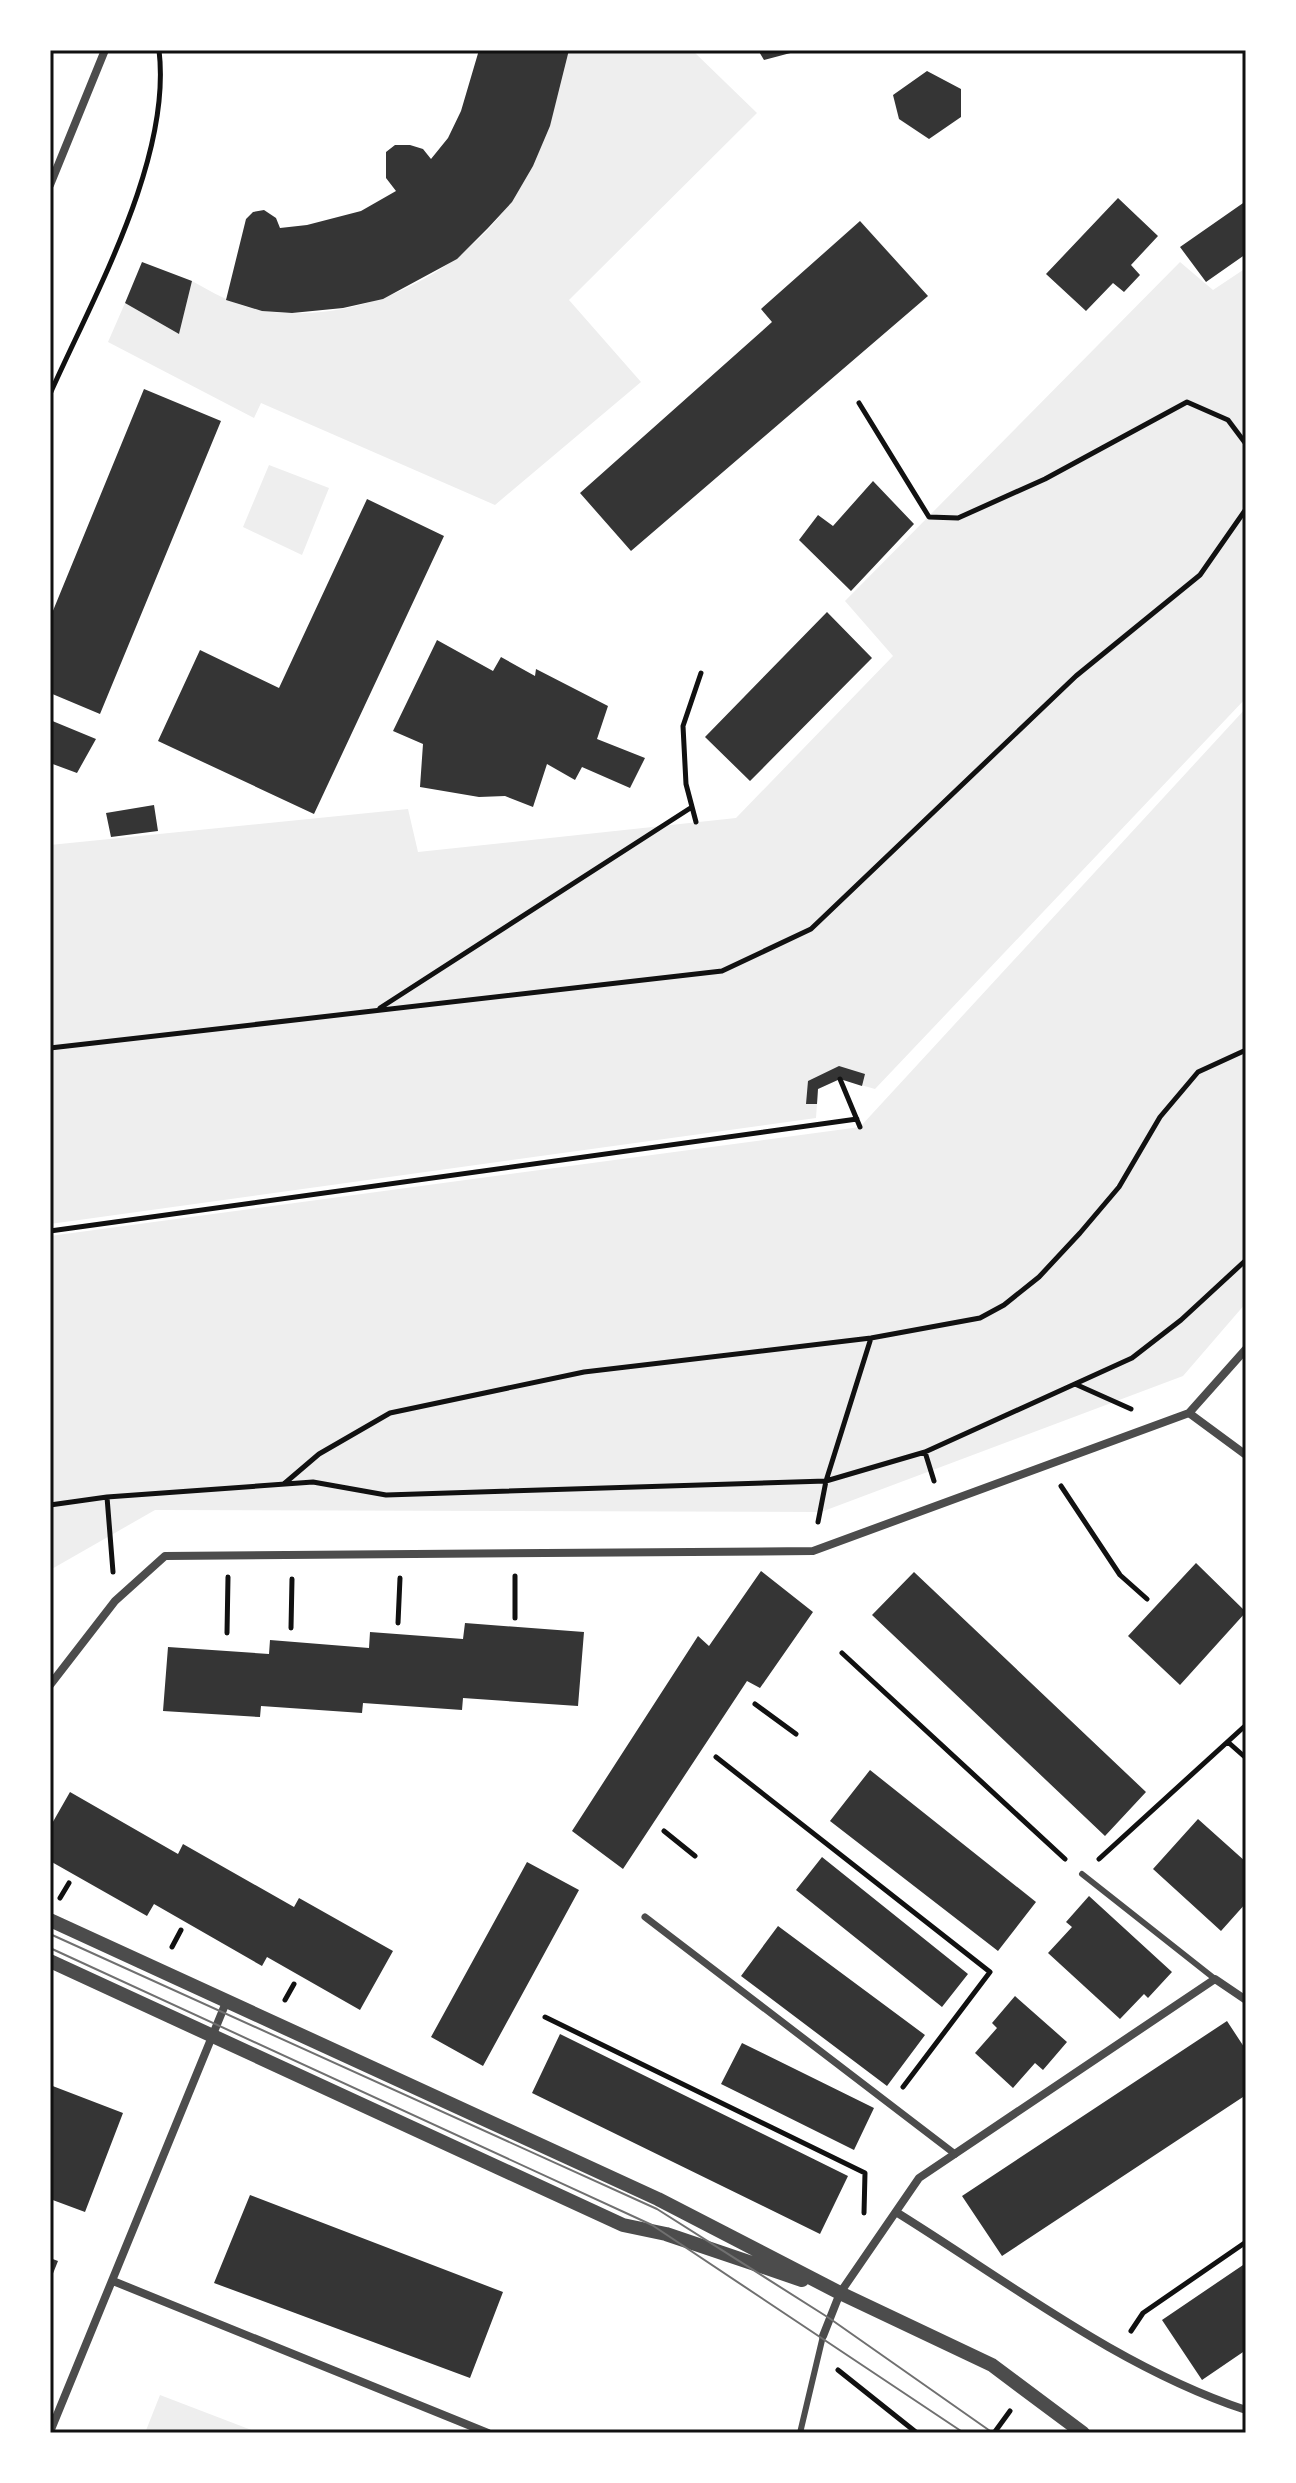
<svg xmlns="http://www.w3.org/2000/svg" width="1296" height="2483" font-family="'Fira Sans',sans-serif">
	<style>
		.green { fill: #eee }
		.building { fill: #353535 }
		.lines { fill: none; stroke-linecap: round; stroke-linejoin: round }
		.path { stroke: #111; stroke-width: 5 }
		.service { stroke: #4c4c4c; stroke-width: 6 }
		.pedestrian { stroke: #4c4c4c; stroke-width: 7 }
		.minor { stroke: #4c4c4c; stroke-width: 8 }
		.tertiary { stroke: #4c4c4c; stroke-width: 14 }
		.tram { stroke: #707070; stroke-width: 2 }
		.neatline { fill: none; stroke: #111; stroke-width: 3 }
	</style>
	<rect width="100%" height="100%" fill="#fff"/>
	<path class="green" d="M569 50H692L757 113 569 300 641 382 495 505 261 403 254 418 108 342 125 303 179 334 192 281C215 294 238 307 265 311 358 324 456 278 510 203 542 159 557 102 569 50Z
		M1180 262 1213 290 1246 268V698L875 1089 840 1079 818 1089 816 1118 50 1224V845L408 809 418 852 736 818 893 656 845 601Z
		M269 465 329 488 302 555 243 527Z
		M1246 708V1303L1183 1376 821 1512 155 1510 50 1570V1236L860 1127Z
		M160 2395 259 2433H145Z"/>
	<path class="building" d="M479 50H569L550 126 533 166 512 202 488 228 457 259 383 299 343 308 292 313 262 311 226 300 246 219 253 212 264 210 276 218 280 228 307 225 361 211 396 191 386 178V152L395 145H410L423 149 431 159 448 138 461 111Z
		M758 50H798V51L764 60Z
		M927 71 961 89V117L929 139 899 119 893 95Z
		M1118 198 1158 236 1131 265 1140 275 1124 292 1113 283 1086 311 1046 274Z
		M1246 201V254L1206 282 1180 247Z
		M860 221 928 296 631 551 580 493 772 322 761 309Z
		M142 262 192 281 179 334 125 303Z
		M144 389 221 421 100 714 50 693V618Z
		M873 481 914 524 851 591 799 540 818 515 833 526Z
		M367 499 444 536 314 814 158 741 200 650 279 688Z
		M827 612 872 658 750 781 705 737Z
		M437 640 493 671 501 657 535 676 536 669 608 706 597 739 645 758 630 788 582 767 575 780 547 764 533 807 505 796 479 797 420 787 423 744 393 731Z
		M50 720 96 739 77 773 50 763Z
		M154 805 158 831 111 837 106 813Z
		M839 1066 865 1074 862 1086 840 1079 818 1089 817 1104H806L808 1081Z
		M1196 1563 1246 1612 1180 1685 1128 1636Z
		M761 1571 813 1612 760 1688 747 1681 623 1869 572 1831 698 1636 709 1646Z
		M914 1572 1146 1792 1105 1836 872 1615Z
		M465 1623 584 1632 578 1706 463 1698 462 1710 363 1703 362 1713 261 1706 260 1717 163 1711 168 1647 269 1654 270 1640 369 1648 370 1632 463 1639Z
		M870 1770 1036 1902 998 1951 830 1821Z
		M70 1792 178 1854 183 1844 294 1907 299 1898 393 1951 360 2010 267 1957 262 1966 154 1904 147 1916 50 1861V1827Z
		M1198 1819 1246 1862V1903L1221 1931 1153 1869Z
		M822 1857 968 1974 942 2007 796 1890Z
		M527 1862 579 1890 483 2066 431 2037Z
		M1089 1896 1172 1972 1148 1998 1144 1994 1120 2019 1048 1953 1072 1927 1066 1922Z
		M778 1926 925 2035 887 2086 741 1976Z
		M1015 1996 1067 2042 1043 2070 1035 2063 1013 2088 975 2053 997 2028 992 2023Z
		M1227 2021 1246 2050V2095L1002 2256 962 2196Z
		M560 2034 848 2176 820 2234 532 2093Z
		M742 2043 874 2108 854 2150 721 2084Z
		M50 2085 123 2113 85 2212 50 2199Z
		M250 2195 503 2292 470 2378 214 2283Z
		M50 2258 58 2261 50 2281Z
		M1246 2263V2350L1202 2380 1162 2320Z"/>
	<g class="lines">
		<path class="path" d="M50 394C94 295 172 159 159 50
			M859 403 929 517 958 518 1045 479 1187 402 1228 420 1246 444
			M696 822 686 784 683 726 701 673
			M380 1008 692 807
			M50 1048 722 971 811 929 1076 676 1200 575 1246 509
			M840 1079 860 1127
			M50 1231 857 1119
			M1075 1384 1131 1409
			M925 1452 934 1481
			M285 1483 319 1454 390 1413 584 1372 871 1338 980 1318 1004 1305 1039 1277 1080 1233 1119 1187 1160 1117 1198 1072 1246 1050
			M1061 1486 1120 1575 1147 1599
			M107 1497 113 1572
			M50 1505 107 1497 313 1482 386 1495 826 1481 925 1452 1132 1358 1181 1320 1246 1260
			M818 1522 826 1481 871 1338
			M515 1618V1576
			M398 1623 400 1578
			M291 1628 292 1579
			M227 1633 228 1577
			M842 1653 1065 1859
			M755 1704 796 1734
			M1229 1743 1246 1758
			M716 1757 990 1972 903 2087
			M664 1831 695 1856
			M1099 1859 1246 1725
			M60 1898 69 1883
			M172 1947 181 1930
			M285 2000 294 1984
			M545 2017 865 2173 864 2213
			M1131 2331 1143 2313 1246 2242
			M838 2370 917 2433
			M994 2433 1010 2411"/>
		<path class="service" d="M1082 1874 1215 1979
			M800 2433 823 2336"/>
		<path class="pedestrian" d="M645 1917 955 2154"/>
		<path class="minor" d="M50 185 105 50
			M1189 1413 1246 1455
			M50 1685 115 1601 165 1556 813 1551 1189 1413 1246 1349
			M896 2212C1009 2282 1119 2368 1246 2410
			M113 2281 488 2433
			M823 2336 840 2293 919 2178 1215 1979 1246 2000
			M50 2432 227 2000"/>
		<path class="tertiary" d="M50 1920 658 2199 840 2293 992 2365 1083 2433
			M50 1961 623 2225 666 2234 802 2280"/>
		<path class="tram" d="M50 1934 657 2209 829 2318 993 2433
			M50 1948 652 2225 964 2433"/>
	</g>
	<rect width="1296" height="2483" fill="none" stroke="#ffffff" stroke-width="104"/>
	<rect x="52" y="52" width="1192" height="2379" class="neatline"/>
</svg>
